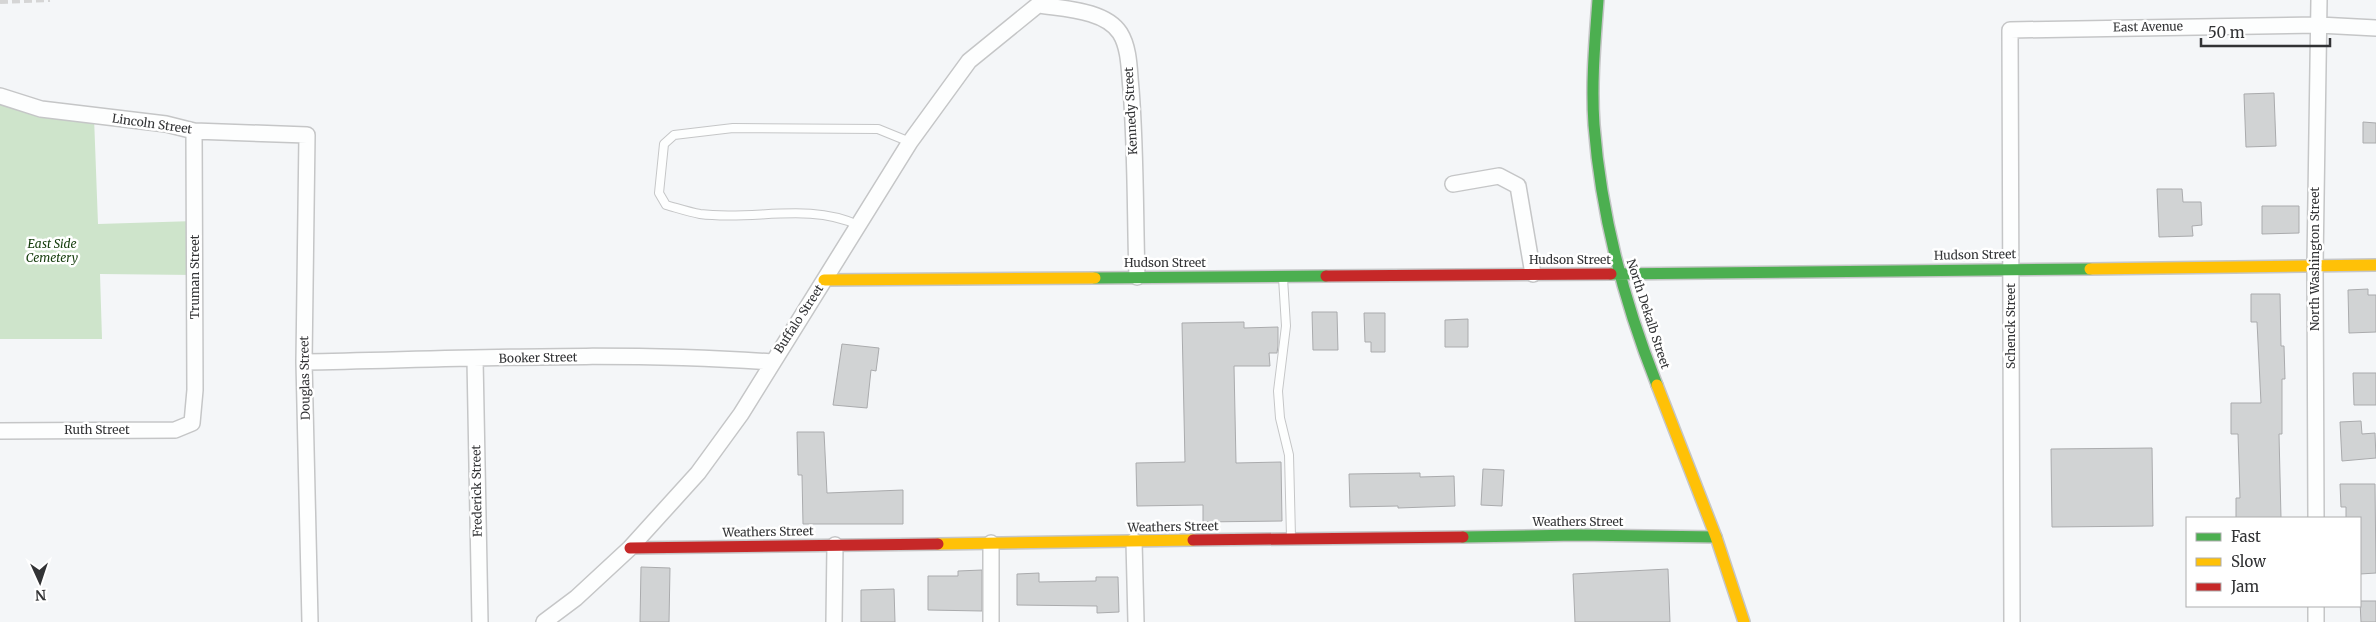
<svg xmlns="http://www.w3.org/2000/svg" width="2376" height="622" font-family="Merriweather,serif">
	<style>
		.green { fill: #cee4cb }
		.building { fill: #d1d3d4; stroke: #aaabad }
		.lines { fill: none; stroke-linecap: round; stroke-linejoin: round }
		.lane-casing { stroke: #c5c6c7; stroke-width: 10 }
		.street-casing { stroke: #c5c6c7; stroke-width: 18 }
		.fast-casing { stroke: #c5c6c7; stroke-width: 14 }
		.slow-casing { stroke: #c5c6c7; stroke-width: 14 }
		.jam-casing { stroke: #c5c6c7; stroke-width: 14 }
		.lane { stroke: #fdfefe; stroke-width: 8 }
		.street { stroke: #fdfefe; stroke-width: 15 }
		.fast { stroke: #4caf50; stroke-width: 11 }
		.slow { stroke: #ffc107; stroke-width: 11 }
		.jam { stroke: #c62828; stroke-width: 11 }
		.rail { stroke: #d5d5d5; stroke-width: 4; stroke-dasharray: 8 4; stroke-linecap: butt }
		.labels { text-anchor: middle; stroke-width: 5; stroke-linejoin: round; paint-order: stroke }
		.street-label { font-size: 12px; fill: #323335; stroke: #fff }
		.park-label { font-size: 12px; font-style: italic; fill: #143c0b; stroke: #fff }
	</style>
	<rect width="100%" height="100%" fill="#f4f6f8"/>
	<path class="green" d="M0 96 94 117 98 224 195 221V275L100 274 102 339H0Z"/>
	<path class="building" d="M2274 93 2276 146 2246 147 2244 94Z
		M2363 122 2376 123V143H2363Z
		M2157 189H2182L2183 202H2201L2202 225 2192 226 2193 236 2159 237Z
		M2262 206H2299V233L2262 234Z
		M2368 289V295H2376V332L2349 333 2348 290Z
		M2251 294H2280L2281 346H2284L2285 379H2282V434H2279L2281 518H2236V498H2240L2238 434H2231V403H2261L2257 322H2251Z
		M1312 312H1337L1338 350H1313Z
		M1364 313H1385V352H1371V342H1365Z
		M1468 319V347H1445V320Z
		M1244 322V328L1278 327V346L1277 353H1269L1270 366H1234L1236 463 1281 462 1282 521 1203 522V505L1137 506 1136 463 1185 462 1182 323Z
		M842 344 879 348 876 371 871 370 867 408 833 405Z
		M2353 373H2376V405H2354Z
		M2361 421 2362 434 2375 433 2376 458 2342 461 2340 422Z
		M797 432H824L827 493 903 490V524H803L802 475H798Z
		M2152 448 2153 526 2052 527 2051 449Z
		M1483 469 1504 470 1502 506 1481 505Z
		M1420 473V477L1454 476 1455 506 1398 508V506L1350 507 1349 474Z
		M2340 484H2375L2376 573 2360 574V518H2346V507H2341Z
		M641 567 670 568 669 622H640Z
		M1668 569 1670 622H1575L1573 574Z
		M982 570V611L928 610V576H958V571Z
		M1039 573V582L1096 581V577H1118L1119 612 1097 613V606L1017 605V574Z
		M894 589 895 622H861V590Z
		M2360 601H2376V622H2361Z"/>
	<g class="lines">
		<g class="lane-casing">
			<path id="lane" d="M858 225C808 202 753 221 700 214 689 212 677 208 666 205L659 193 664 144 674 135 733 128 878 129 910 142
				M1283 278 1286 326 1278 391 1280 418 1289 455 1291 537"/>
		</g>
		<g class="street-casing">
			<path id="street" d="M1039 5C1064 9 1105 10 1120 33 1130 49 1129 72 1131 89 1136 152 1135 215 1137 277
				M0 96 41 109 166 124 194 131 307 135 304 362 310 622
				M1453 184 1499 176 1518 186 1533 274
				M475 359 480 622
				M304 362C459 359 616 351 771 362
				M0 431 175 430 192 423 195 390 194 131
				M2316 518 2315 265 2319 0
				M1134 541 1136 622
				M2316 606V622
				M544 622 576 598 630 548 698 473 741 414 910 142 969 61 1044 0
				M834 622 835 545
				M991 622V543
				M2012 622 2010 30 2319 25 2376 28"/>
		</g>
		<g class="fast-casing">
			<path id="fast" d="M1598 0C1595 41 1591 83 1594 125 1601 215 1624 302 1657 385
				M1611 274 2090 269
				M1095 278 1326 276
				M1463 537 1577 535 1716 537"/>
		</g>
		<g class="slow-casing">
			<path id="slow" d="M2090 269 2376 265
				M824 280 1095 278
				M1657 385 1716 537 1744 622
				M938 544 1193 540"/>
		</g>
		<g class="jam-casing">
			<path id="jam" d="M1326 276 1611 274
				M1193 540 1463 537
				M630 548 938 544"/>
		</g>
		<use href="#lane" class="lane"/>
		<use href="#street" class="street"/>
		<use href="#fast" class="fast"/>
		<use href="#slow" class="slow"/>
		<use href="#jam" class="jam"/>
		<path class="rail" d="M0 2 50 0"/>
	</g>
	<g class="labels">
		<g class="street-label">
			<text transform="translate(2148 27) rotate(-1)" y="4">East Avenue</text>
			<text transform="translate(1131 111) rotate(-93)" y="4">Kennedy Street</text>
			<text transform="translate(152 124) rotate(8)" y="4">Lincoln Street</text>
			<text transform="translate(1975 255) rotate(-1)" y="4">Hudson Street</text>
			<text transform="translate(2315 259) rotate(-90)" y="4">North Washington Street</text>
			<text x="1570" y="264">Hudson Street</text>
			<text x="1165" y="267">Hudson Street</text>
			<text transform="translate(195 277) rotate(-90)" y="4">Truman Street</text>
			<text transform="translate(1648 314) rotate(72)" y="4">North Dekalb Street</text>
			<text transform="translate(799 319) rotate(-57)" y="4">Buffalo Street</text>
			<text transform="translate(2011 326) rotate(-90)" y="4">Schenck Street</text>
			<text transform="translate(538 358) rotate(-1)" y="4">Booker Street</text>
			<text transform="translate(305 378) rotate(-91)" y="4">Douglas Street</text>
			<text x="97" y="434">Ruth Street</text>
			<text transform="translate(477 491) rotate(-91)" y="4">Frederick Street</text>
			<text x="1578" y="526">Weathers Street</text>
			<text transform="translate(1173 527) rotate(-1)" y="4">Weathers Street</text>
			<text transform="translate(768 532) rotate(-1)" y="4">Weathers Street</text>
		</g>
		<g class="park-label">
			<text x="52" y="248">East Side<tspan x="52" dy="14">Cemetery</tspan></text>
		</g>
	</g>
	<rect x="2186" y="517" width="175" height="90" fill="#ffffff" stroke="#adadae"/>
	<rect x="2196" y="533" width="25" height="8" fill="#4caf50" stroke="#adadae"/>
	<text x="2231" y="542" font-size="15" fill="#323335">Fast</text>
	<rect x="2196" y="558" width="25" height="8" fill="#ffc107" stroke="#adadae"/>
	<text x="2231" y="567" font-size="15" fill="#323335">Slow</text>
	<rect x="2196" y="583" width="25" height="8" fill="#c62828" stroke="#adadae"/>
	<text x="2231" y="592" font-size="15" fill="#323335">Jam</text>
	<g transform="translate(40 582) rotate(177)" stroke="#ffffff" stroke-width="4" paint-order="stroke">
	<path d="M0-4L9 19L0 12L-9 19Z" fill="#323335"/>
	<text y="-8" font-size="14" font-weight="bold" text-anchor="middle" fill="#323335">N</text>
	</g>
	<path d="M2201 38v8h129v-8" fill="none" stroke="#323335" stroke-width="2.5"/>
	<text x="2208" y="38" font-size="15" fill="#323335" stroke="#ffffff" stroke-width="4" paint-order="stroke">50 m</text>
</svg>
